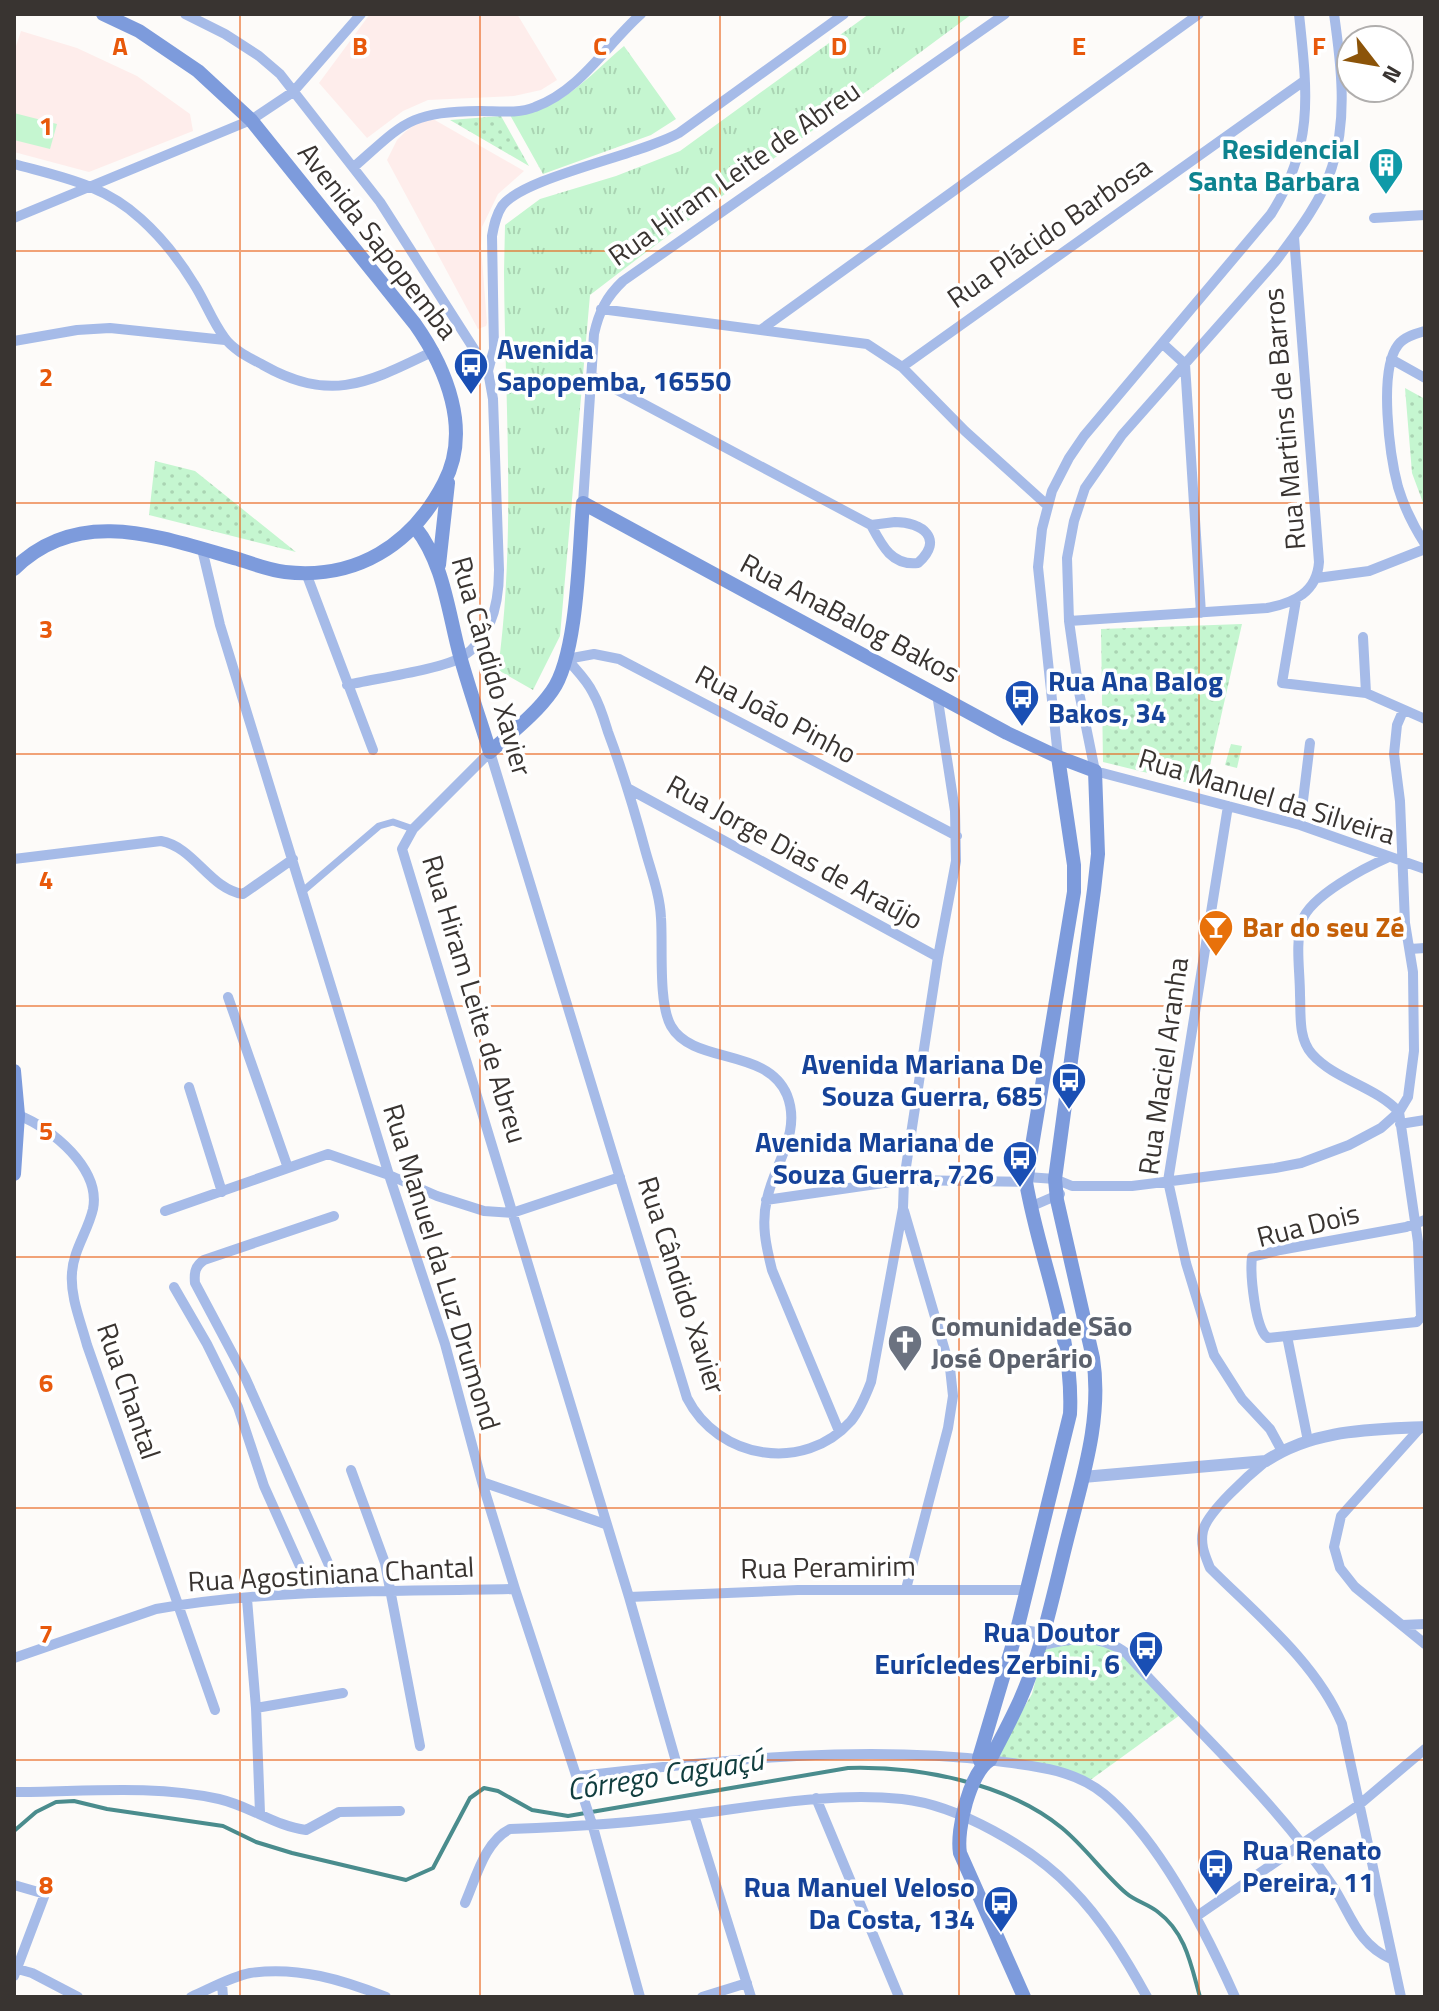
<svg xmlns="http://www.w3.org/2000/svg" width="1439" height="2011" font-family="'Titillium Web',sans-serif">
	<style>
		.education { fill: #feedeb }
		.grass { fill: url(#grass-tufts) }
		.park { fill: url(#park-dots) }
		.garden { fill: #c5f6d0 }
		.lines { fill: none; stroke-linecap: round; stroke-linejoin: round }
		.stream { stroke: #4a8c8d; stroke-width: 4 }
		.pedestrian { stroke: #a6bbe8; stroke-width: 7 }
		.minor { stroke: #a6bbe8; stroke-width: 10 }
		.tertiary { stroke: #a6bbe8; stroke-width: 12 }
		.secondary { stroke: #7d9bdc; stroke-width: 14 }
		.grid { fill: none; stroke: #e8590c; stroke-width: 2; stroke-opacity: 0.55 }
		.labels { text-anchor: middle; stroke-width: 7; stroke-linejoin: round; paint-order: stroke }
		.culture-label { font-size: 28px; font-weight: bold; fill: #0d838f; stroke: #fff; text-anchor: end }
		.street-label { font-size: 28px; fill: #393431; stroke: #fff }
		.transit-label { font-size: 28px; font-weight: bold; fill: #164399; stroke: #fff; text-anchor: end }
		.food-label { font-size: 28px; font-weight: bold; fill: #c56008; stroke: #fff; text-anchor: start }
		.worship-label { font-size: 28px; font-weight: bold; fill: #5b616d; stroke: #fff; text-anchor: start }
		.water-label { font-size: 30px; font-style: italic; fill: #113e3f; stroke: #fff }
		.grid-label { font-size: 26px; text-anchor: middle; font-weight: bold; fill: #e8590c; stroke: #fff; stroke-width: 7; stroke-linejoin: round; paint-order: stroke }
	</style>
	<defs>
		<pattern id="grass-tufts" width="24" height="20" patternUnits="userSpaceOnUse" patternTransform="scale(2)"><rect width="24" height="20" fill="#c5f6d0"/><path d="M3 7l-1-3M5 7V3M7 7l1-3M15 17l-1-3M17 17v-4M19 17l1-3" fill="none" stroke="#aad4b3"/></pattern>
		<pattern id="park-dots" width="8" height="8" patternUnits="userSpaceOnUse" patternTransform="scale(2)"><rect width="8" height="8" fill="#c5f6d0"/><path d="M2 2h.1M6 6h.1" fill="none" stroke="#aad4b3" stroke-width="1.8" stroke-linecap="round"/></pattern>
	</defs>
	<rect width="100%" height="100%" fill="#fdfbf9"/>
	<path class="education" d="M370 14H517L557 80 541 90 514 96 428 100 403 111 367 138 319 83Z
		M21 31 77 48 137 76 190 114 193 131 89 172 14 152V52Z
		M433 119 524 171 498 194 482 227 481 246 487 323 486 326 478 329 387 160 397 140 405 132 417 123Z"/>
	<path class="grass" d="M869 14H972C845 109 715 198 590 295L560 636 533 690 498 670C516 538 505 404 504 272L505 225 540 199 616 176 680 151Z
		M624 46 676 119 651 135 543 174 510 115C562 111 586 78 624 46Z"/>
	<path class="park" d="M501 116 529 166 450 120Z
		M1405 388 1425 399V508L1412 473Z
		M155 461 195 471 296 552 149 515Z
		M1242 624 1205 787 1103 762 1101 629Z
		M1231 744 1242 746 1237 768 1225 765Z
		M1066 1643H1106L1128 1657 1180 1715 1089 1781 1048 1764 993 1759 1032 1694 1044 1648Z"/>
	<path class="garden" d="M14 113 57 124 50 149 14 140Z"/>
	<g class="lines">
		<path class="stream" d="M14 1831 36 1812 56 1802 74 1801 107 1809 223 1826 256 1842 292 1853 406 1880 433 1868 470 1798 484 1788 498 1791 532 1810 568 1816 848 1768C917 1766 1006 1782 1062 1828 1085 1847 1103 1873 1126 1893 1135 1901 1148 1904 1158 1912 1186 1933 1191 1965 1200 1997"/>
		<path class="pedestrian" d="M303 891 379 826 393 822 413 829"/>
		<path class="minor" d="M185 14 225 34 259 56 280 74 380 202 488 371 493 399 499 570C499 602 492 638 462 657 443 669 372 679 347 685
			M1334 14C1341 63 1348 119 1332 167 1322 201 1296 234 1275 262L1122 435 1085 488 1074 521 1067 558 1069 621 1079 692 1095 771 1300 825 1425 869
			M14 164C61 177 103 184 141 219 161 237 180 261 194 284 205 301 212 321 224 337 233 350 250 358 263 365 332 404 369 382 434 351
			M355 166C405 122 409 112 480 111 497 111 518 114 535 107 581 90 606 45 641 14
			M14 218 251 120 293 92 361 14
			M1374 218 1425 215
			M601 309 867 344 902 367 965 431 1047 505
			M762 329 1199 14
			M1425 331C1415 334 1404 337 1398 345 1378 371 1390 457 1398 487 1404 507 1414 527 1425 544
			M14 341 77 330 110 328 225 340
			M1163 344 1185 364 1201 613
			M1391 359 1425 378
			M902 367 1304 81
			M488 371 494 349 492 236C494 225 496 215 502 206 523 177 640 155 679 133L844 14
			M591 376 871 525
			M583 503 594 334C599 312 606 297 623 281L1005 14
			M895 522C922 522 945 539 918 563 892 566 882 546 871 525Z
			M202 549 220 625 389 1175 445 1344 482 1482 515 1589 593 1827 640 1997
			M306 573 373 750
			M1317 578 1369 571 1425 549
			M1296 600 1282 683 1366 693 1425 719
			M1069 621 1267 608C1294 603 1317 592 1319 562L1294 237
			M1363 637 1366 693
			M1058 757 1038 567 1042 529 1052 491 1069 458 1084 436 1271 214C1315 145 1307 91 1299 14
			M629 789 938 957
			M1228 806 1168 1181 1186 1263 1214 1355 1242 1399 1270 1429 1282 1451
			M1300 825 1310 743
			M14 859 161 841C194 847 210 889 243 894L293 859
			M1410 949 1425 948
			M228 997 288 1168
			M189 1087 222 1192
			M18 1115C52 1128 101 1169 93 1209 88 1231 73 1251 72 1273 70 1297 81 1322 87 1345L215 1710
			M1400 1124 1425 1120
			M1027 1177 1055 1179 1072 1186H1132L1275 1168 1301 1163 1349 1145 1381 1128 1399 1112 1408 1097 1414 1051 1413 972 1405 923 1400 801 1394 754 1397 725 1403 711
			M766 1200 904 1180 1026 1182
			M1030 1207 1060 1194
			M165 1211 328 1154 389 1175 437 1196 484 1211 512 1213 620 1177
			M904 1211 950 1368 953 1396 948 1428 906 1589
			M334 1216 204 1260C195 1266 194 1273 195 1283L245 1377 341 1592
			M174 1287 207 1344 238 1407 264 1486 312 1593
			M1287 1336 1268 1338C1255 1331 1250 1273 1252 1257L1280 1250 1406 1227 1425 1220
			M1421 1427 1341 1516 1334 1547 1340 1568 1355 1587 1425 1644
			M839 1431 772 1270C766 1246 761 1224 767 1199 774 1164 802 1133 787 1095 767 1047 693 1065 671 1026 658 1003 663 946 661 918 660 896 652 874 646 853 635 812 623 772 608 732 604 719 600 705 593 693 587 680 576 670 567 659L594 654 619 659 957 836
			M1308 1441 1287 1336 1407 1323 1417 1322 1421 1317 1418 1242 1399 1112C1375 1086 1335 1080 1312 1054 1298 1038 1301 1014 1300 995 1300 971 1295 944 1302 921 1310 896 1366 867 1389 857
			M1266 1461C1250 1474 1207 1512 1203 1531 1200 1545 1205 1555 1210 1568 1257 1615 1316 1662 1342 1724L1401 1997
			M351 1470 385 1563 420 1746
			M482 1482 605 1524
			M629 1597 798 1590H1027
			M247 1599 256 1708 260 1813
			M1402 1625 1425 1624
			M1040 1646C1070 1638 1100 1633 1126 1653 1195 1730 1274 1799 1332 1885 1351 1914 1357 1944 1391 1959
			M14 1658 156 1609C273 1588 395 1592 515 1589
			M256 1708 343 1693
			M677 1765 629 1597 402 849 413 829 490 752 687 1398C718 1459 804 1474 851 1421 860 1410 866 1395 871 1382L903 1208 904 1180 938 957 956 861 955 811 937 694
			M578 1776C716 1761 857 1744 996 1761 1034 1766 1073 1769 1104 1794 1160 1840 1206 1932 1235 1997
			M14 1792C82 1792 152 1784 219 1799 250 1806 275 1826 306 1830L339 1812 400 1811
			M816 1798 899 1997
			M694 1815 751 1997
			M14 1885 45 1894 14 1976
			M465 1903C476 1878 485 1841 510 1829 573 1827 635 1823 697 1814 765 1805 833 1792 902 1799 958 1805 1033 1848 1071 1888 1102 1919 1126 1959 1147 1997
			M1197 1916 1360 1804 1425 1749
			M14 1968 32 1973 78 1997
			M222 1983 223 1997
			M191 1997C210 1989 230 1977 250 1973 298 1966 343 1980 386 1997
			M702 1997 747 1983"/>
		<path class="tertiary" d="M1083 1477 1266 1461C1314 1429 1369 1430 1425 1427
			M1017 1630 1042 1634"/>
		<path class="secondary" d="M415 527C444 563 448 612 460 656 469 688 480 720 490 752 511 733 536 714 552 691 578 655 579 550 583 503L1007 733 1058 757 1095 771 1098 854 1094 890 1055 1179 1057 1200 1093 1358C1102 1416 1084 1473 1070 1528 1055 1585 1044 1646 1020 1700 1011 1720 1000 1740 990 1760 970 1772 956 1830 960 1853L1024 1997
			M439 565 448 483
			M14 569C79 504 163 538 238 559 253 564 269 570 285 572 356 580 412 545 444 483 472 430 446 368 415 324L251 120 198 71 139 31 103 14
			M14 1071 18 1115 14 1174
			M982 1765 979 1758 1017 1630 1070 1414C1074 1334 1039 1259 1026 1182L1074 892V865L1058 757"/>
	</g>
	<path class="grid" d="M240 14V1997M480 14V1997M720 14V1997M959 14V1997M1199 14V1997M14 251H1425M14 503H1425M14 754H1425M14 1006H1425M14 1257H1425M14 1508H1425M14 1760H1425"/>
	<defs>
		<g id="building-pin" transform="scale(1.8)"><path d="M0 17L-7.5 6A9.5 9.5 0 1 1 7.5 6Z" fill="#0f9aa8" stroke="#fff"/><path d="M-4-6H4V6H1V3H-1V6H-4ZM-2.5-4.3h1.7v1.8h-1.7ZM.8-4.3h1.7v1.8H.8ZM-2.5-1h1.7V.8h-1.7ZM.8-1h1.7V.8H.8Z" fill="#fff"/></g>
		<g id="bus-pin" transform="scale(1.8)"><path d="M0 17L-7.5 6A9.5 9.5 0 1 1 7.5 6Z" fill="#1a4fb4" stroke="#fff"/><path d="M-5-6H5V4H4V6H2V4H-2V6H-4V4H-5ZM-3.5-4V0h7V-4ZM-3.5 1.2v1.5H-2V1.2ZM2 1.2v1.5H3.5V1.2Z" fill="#fff"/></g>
		<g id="bar-pin" transform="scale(1.8)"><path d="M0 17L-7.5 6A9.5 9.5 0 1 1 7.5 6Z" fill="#e8710a" stroke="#fff"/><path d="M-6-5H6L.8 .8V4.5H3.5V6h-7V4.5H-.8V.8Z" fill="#fff"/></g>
		<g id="church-pin" transform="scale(1.8)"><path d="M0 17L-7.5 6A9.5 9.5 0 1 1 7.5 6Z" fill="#6b7280" stroke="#fff"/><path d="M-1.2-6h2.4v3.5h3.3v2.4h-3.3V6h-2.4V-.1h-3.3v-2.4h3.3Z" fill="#fff"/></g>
	</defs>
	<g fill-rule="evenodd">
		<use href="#building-pin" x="1386" y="165"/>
		<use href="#bus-pin" x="471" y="365"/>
		<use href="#bus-pin" x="1022" y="697"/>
		<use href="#bar-pin" x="1216" y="927"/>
		<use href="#bus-pin" x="1069" y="1080"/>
		<use href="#bus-pin" x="1020" y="1158"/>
		<use href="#church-pin" x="905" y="1342"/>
		<use href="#bus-pin" x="1146" y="1648"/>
		<use href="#bus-pin" x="1216" y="1866"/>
		<use href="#bus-pin" x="1001" y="1903"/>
	</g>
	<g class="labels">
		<g class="culture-label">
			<text x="1360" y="159">Residencial<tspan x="1360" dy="32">Santa Barbara</tspan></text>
		</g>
		<g class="street-label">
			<text transform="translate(734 173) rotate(-35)" y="10">Rua Hiram Leite de Abreu</text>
			<text transform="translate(1049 232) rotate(-35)" y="10">Rua Plácido Barbosa</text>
			<text transform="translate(378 241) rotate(52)" y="10">Avenida Sapopemba</text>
			<text transform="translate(1284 419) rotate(-95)" y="10">Rua Martins de Barros</text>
			<text transform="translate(850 618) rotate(28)" y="10">Rua AnaBalog Bakos</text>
			<text transform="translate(492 666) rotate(74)" y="10">Rua Cândido Xavier</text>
			<text transform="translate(776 714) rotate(28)" y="10">Rua João Pinho</text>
			<text transform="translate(1267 796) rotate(17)" y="10">Rua Manuel da Silveira</text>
			<text transform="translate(795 852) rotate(29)" y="10">Rua Jorge Dias de Araújo</text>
			<text transform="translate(475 999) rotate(73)" y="10">Rua Hiram Leite de Abreu</text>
			<text transform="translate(1163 1066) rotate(-82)" y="10">Rua Maciel Aranha</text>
			<text transform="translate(1308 1225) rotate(-14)" y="10">Rua Dois</text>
			<text transform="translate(442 1267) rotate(73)" y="10">Rua Manuel da Luz Drumond</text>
			<text transform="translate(682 1285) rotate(72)" y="10">Rua Cândido Xavier</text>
			<text transform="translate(129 1391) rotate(71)" y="10">Rua Chantal</text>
			<text transform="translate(828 1567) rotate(-1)" y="10">Rua Peramirim</text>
			<text transform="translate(331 1574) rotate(-3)" y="10">Rua Agostiniana Chantal</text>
		</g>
		<g class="transit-label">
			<text x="497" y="359" text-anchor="start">Avenida<tspan x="497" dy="32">Sapopemba, 16550</tspan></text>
			<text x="1048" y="691" text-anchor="start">Rua Ana Balog<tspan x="1048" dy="32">Bakos, 34</tspan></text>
			<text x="1043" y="1074">Avenida Mariana De<tspan x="1043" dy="32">Souza Guerra, 685</tspan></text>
			<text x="994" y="1152">Avenida Mariana de<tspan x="994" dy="32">Souza Guerra, 726</tspan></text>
			<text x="1120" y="1642">Rua Doutor<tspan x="1120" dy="32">Eurícledes Zerbini, 6</tspan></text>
			<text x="1242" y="1860" text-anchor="start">Rua Renato<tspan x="1242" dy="32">Pereira, 11</tspan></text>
			<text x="975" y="1897">Rua Manuel Veloso<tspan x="975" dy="32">Da Costa, 134</tspan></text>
		</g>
		<g class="food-label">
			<text x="1242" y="937">Bar do seu Zé</text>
		</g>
		<g class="worship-label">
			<text x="931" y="1336">Comunidade São<tspan x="931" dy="32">José Operário</tspan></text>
		</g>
		<g class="water-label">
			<text transform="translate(665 1775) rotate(-9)" y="10">Córrego Caguaçú</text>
		</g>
	</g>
	<g class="grid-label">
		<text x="120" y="55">A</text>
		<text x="360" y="55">B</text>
		<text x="600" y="55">C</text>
		<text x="839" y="55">D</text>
		<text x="1079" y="55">E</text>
		<text x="1319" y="55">F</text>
		<text x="46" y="135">1</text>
		<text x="46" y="386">2</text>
		<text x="46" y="638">3</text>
		<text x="46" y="889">4</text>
		<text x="46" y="1140">5</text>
		<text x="46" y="1392">6</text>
		<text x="46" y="1643">7</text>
		<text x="46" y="1894">8</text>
	</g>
	<rect width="1439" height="2011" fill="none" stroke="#393431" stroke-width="32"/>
	<g transform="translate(1375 64) rotate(121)"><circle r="38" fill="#ffffff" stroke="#b0aead" stroke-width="2"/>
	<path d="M0-6L14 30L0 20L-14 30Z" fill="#8c5409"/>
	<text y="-12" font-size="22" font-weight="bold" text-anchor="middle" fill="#393431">N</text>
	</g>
</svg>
